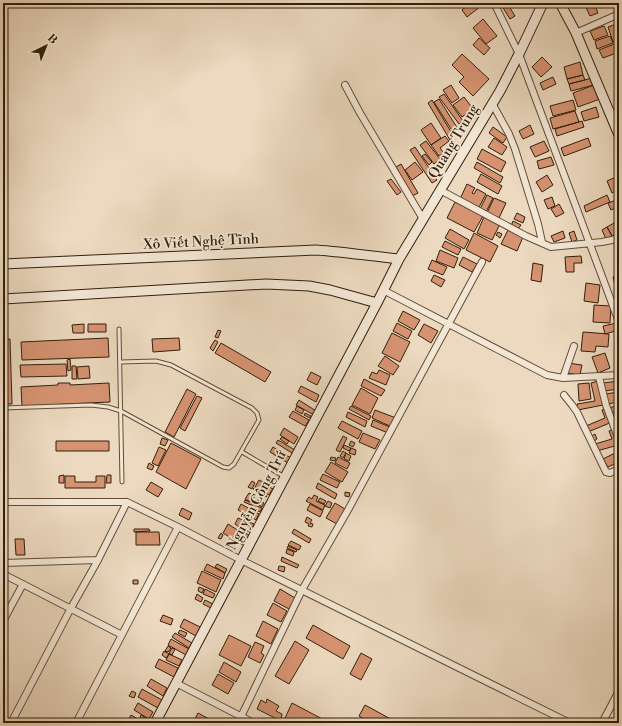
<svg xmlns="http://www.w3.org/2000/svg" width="622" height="726" font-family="'Libre Bodoni',serif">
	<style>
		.building { fill: #d69372; stroke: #312009 }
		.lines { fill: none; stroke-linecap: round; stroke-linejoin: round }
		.lane-casing { stroke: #604e36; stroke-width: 5 }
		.street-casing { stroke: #604e36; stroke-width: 8 }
		.secondary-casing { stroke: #312009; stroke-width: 11 }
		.lane { stroke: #f3e6d5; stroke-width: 3 }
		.street { stroke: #f3e6d5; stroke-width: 6 }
		.secondary { stroke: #f3e6d5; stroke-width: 9 }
		.labels { text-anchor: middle; stroke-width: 3.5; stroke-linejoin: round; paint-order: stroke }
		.street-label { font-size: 14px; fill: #312009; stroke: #f3e6d5 }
	</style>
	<rect width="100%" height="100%" fill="#ecd9bf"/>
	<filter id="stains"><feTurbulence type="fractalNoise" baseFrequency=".005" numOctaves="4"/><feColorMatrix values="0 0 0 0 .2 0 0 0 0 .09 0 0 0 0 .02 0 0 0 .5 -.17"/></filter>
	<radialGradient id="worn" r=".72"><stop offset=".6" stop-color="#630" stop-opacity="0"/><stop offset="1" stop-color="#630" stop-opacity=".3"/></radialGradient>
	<path class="building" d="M470 3H479L481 6 467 17 462 10Z
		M507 3 515 16 510 19 502 6Z
		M584 3H594L598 13 590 16Z
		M483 19 497 36 486 44 473 28Z
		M616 24 619 32V40L613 42 608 27Z
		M604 26 608 35 594 40 590 31Z
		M610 36 613 43 597 49 595 41Z
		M479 38 490 48 484 55 473 45Z
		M617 43 619 49V52L603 58 599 50Z
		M462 54 489 79 473 96 459 82 464 77 452 65Z
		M542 57 552 67 541 77 532 67Z
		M580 62 583 75 567 79 564 67Z
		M583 75 585 80 569 84 567 79Z
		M553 77 556 84 543 90 540 83Z
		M592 78 594 85 571 91 569 84Z
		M451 85 459 98 452 103 443 90Z
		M594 85 600 99 578 107 573 93Z
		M444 94 463 121 459 124 439 97Z
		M464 97 473 109 462 117 453 105Z
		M439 99 458 129 453 132 434 102Z
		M432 100 454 137 450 140 428 103Z
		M573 100 576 110 553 116 550 106Z
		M596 107 599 117 584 121 581 112Z
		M575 111 579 122 553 129 550 118Z
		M582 121 584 127 557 136 555 129Z
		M431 123 441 138 431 145 421 130Z
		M530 125 534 134 523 139 519 131Z
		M493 127 507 137 503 143 489 133Z
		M445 136 449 141 440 148 444 153 439 156 431 145Z
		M494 138 507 147 502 155 488 147Z
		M588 138 591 146 564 156 561 148Z
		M426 141 440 159 434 164 420 145Z
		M544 141 549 151 535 157 530 147Z
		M415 147 437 180 432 183 410 150Z
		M482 149 506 162 501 172 477 159Z
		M425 154 432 162 429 165 422 156Z
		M551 157 554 165 539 169 537 161Z
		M415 162 423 172 412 180 405 170Z
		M477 162 503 177 500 183 474 168Z
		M401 164 418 193 412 196 396 167Z
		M481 174 502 186 498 194 477 182Z
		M547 175 553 185 542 192 536 182Z
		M618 176 619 179V189L612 193 607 181Z
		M391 179 401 192 397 195 387 181Z
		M467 184 475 188 472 193 474 194 477 189 486 194 478 209 460 199Z
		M487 195 493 198 486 212 480 209Z
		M607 195 610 202 586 212 584 206Z
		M552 197 555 206 548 209 544 200Z
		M494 198 506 203 499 218 487 213Z
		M619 199V206L611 210 608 203Z
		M455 202 483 216 474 232 447 218Z
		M559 204 564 213 556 217 551 209Z
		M517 213 525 217 523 223 514 219Z
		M619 215V228L615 217Z
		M484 217 500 224 492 240 477 233Z
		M513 221 521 225 518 229 511 226Z
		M614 223 619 232 612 236 607 227Z
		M607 227 612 236 606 239 602 230Z
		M450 229 469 240 464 249 445 238Z
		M508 230 523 237 517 251 501 244Z
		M563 231 565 238 554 242 551 236Z
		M574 231 577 240 572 242 569 233Z
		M498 232 502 234 500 238 496 235Z
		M474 233 498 246 490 262 466 250Z
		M445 241 461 249 458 255 442 247Z
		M440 250 458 258 454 268 436 261Z
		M581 256 582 263H574V272H566L565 257Z
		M463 257 477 264 472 272 459 265Z
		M432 260 447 267 443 275 428 269Z
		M533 263 543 265 541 282 531 280Z
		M434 275 445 280 441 287 431 281Z
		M619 275V293H617L613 277Z
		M586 283 600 285 598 303 584 301Z
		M594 305 611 306 610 323 593 322Z
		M403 311 420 320 414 330 398 321Z
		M397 323 412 331 408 339 393 331Z
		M617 323 619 330 605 334 603 326Z
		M84 324V333H73L72 325Z
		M88 324H106V332H88Z
		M424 324 438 331 431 343 418 335Z
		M218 330 221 331 218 338 215 337Z
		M583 332 609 334 608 347 596 346 595 352 581 351Z
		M392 333 410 342 400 362 382 353Z
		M108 338 109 357 22 360 21 342Z
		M179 338 180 350 153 352 152 339Z
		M10 339 12 404H3V340Z
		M215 340 218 342 213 351 210 348Z
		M221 343 271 372 265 382 215 353Z
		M605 353 610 368 598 373 592 357Z
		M385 356 399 366 393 375 378 366Z
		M70 359 71 370 68 371 67 360Z
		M568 363 582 365 580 375 567 373Z
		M66 364 67 376 21 377 20 365Z
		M72 366H76L77 379H72Z
		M89 366 90 378 78 379 77 367Z
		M379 370 390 375 386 385 369 378 372 372 377 374Z
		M311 372 321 377 317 385 307 380Z
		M364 379 385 390 381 396 361 386Z
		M598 381 603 405 578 410 577 404 595 401 591 383Z
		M619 381V389L604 391 603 383Z
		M58 383H70V385L109 383 110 402 22 406 21 387 58 385Z
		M589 383 591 399 579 401 578 384Z
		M301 386 319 395 316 402 298 392Z
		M361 388 378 398 370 414 352 405Z
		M187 389 196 394 174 437 165 432Z
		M619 392V402L607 404 605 394Z
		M197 396 202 398 185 431 180 428Z
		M299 400 316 411 314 415 296 405Z
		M619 404V411L613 413 610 408Z
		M297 406 304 410 302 414 295 410Z
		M351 406 371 416 369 420 349 409Z
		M606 408 612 422 588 432 586 426 605 418 602 410Z
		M375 410 396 418 392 427 372 418Z
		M293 411 309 420 305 426 289 417Z
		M348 412 367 421 365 427 346 417Z
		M305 413 311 416 310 418 304 415Z
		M619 414V426L614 416Z
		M373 420 390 427 388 433 371 426Z
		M342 421 362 431 358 439 338 428Z
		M284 428 298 437 294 444 280 435Z
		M613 429 618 445 597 451 595 444 612 439 609 431Z
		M363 433 380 440 375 449 359 442Z
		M595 434 597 439 593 442 590 437Z
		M343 436 347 438 340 452 336 450Z
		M282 437 289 441 287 444 280 439Z
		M162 438 168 440 165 446 160 444Z
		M278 440 295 450 292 453 276 443Z
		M56 441H109V451H56Z
		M351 441 355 443 353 447 349 445Z
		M171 443 201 459 186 489 156 472Z
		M344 445 351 448 349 451 343 448Z
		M159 447 166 450 158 466 152 463Z
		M273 447 291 458 288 463 270 452Z
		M351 448 356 450 355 455 349 453Z
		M343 451 346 453 343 458 340 456Z
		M619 451V462L608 467 603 459Z
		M346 453 351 456 349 461 344 459Z
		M331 457 336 458 335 461 330 460Z
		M338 457 350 463 347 469 335 463Z
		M331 462 348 472 342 482 325 472Z
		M149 463 154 466 152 470 147 468Z
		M323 474 340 482 337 488 320 480Z
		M64 475V483H59V476Z
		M107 475H111V483H106Z
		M65 476H75V482H96V476H105V488H65Z
		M259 480 263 482 259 490 255 487Z
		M252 481 255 483 252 489 248 487Z
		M151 482 163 489 158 497 146 490Z
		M318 483 337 494 335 499 316 488Z
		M264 484 273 489 269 495 260 490Z
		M254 488 267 496 266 497 253 489Z
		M345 492 350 493 349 497 345 496Z
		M249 493 255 496 251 502 245 499Z
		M314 495 318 497 316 501 325 505 323 510 306 501 309 497 312 499Z
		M320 498 326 501 324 504 318 501Z
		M245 500 252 503 251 505 244 502Z
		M257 500 264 503 262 507 256 503Z
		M328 501 332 503 330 508 325 506Z
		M335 503 345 509 337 524 326 518Z
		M241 504 259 514 256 520 238 510Z
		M253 504 262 508 260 512 251 508Z
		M310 504 323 511 320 517 307 510Z
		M182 508 192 513 189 520 179 515Z
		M307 517 312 520 310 523 313 524 312 527 308 526 309 524 305 522Z
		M238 518 243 520 239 527 235 524Z
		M249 522 254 524 250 532 245 530Z
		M242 523 247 525 244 530 239 528Z
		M228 524 239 531 234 540 223 533Z
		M134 529H149L150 531 134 532Z
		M294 529 311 539 309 543 292 533Z
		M240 531 249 535 246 541 238 536Z
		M136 532H159L160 545H136Z
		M221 533 223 535 221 539 218 538Z
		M237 538 245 541 243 545 236 541Z
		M15 539H24L25 555H16Z
		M228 541 235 545 233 548 226 545Z
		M291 541 301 546 299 550 288 545Z
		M288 546 297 550 296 552 287 548Z
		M287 549 294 552 293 556 286 553Z
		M282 557 299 565 297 568 281 561Z
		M207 564 225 573 223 579 204 570Z
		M217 564 227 569 225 573 215 567Z
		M279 566 285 567 284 572 278 570Z
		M202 571 221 580 216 592 197 583Z
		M133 580H138V584H133Z
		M199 587 204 589 202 593 198 591Z
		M205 589 215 594 213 598 203 594Z
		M280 589 295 598 289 609 274 601Z
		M197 594 203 598 201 602 195 599Z
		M205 600 213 604 211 608 203 604Z
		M273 603 287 611 281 622 267 615Z
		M163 615 173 619 171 625 160 621Z
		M184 619 200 627 196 636 180 627Z
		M263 621 278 629 271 644 256 636Z
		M313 625 350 646 343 659 306 638Z
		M180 630 187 633 185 637 178 633Z
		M175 633 192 643 189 648 172 637Z
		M229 635 251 646 241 666 219 655Z
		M171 639 189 649 186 655 168 645Z
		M295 641 309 650 289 684 275 676Z
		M255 642 264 646 261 653 264 655 260 663 248 657Z
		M168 646 171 648 168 652 165 651Z
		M172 648 175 649 172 655 169 653Z
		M164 651 169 654 166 658 162 655Z
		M361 653 372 659 361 680 350 674Z
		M169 654 182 660 179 666 166 660Z
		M159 659 178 668 174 677 155 667Z
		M224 662 241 672 236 682 219 672Z
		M218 674 234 683 228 694 212 685Z
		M151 679 167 688 163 696 147 686Z
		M142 689 162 700 158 708 138 697Z
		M132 691 136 693 134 698 129 696Z
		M267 699 279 706 276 711 282 714 281 721 257 709 261 700 266 703Z
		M138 703 153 712 149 719 134 710Z
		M292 703 330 723H295L285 718Z
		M365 705 398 723H371L359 716Z
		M198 713 211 720 210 723H193Z
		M131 715 145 723H127Z
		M141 715 147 719 146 721 140 718Z"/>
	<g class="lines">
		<g class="lane-casing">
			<path id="lane" d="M119 329 122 482
				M3 408 91 405 108 407 121 411 223 467 229 468 234 464 259 420 257 413 252 408 171 365 156 361 120 362
				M242 452 283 476"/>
		</g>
		<g class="street-casing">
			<path id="street" d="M494 3 519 54 619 322
				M576 33 619 14
				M345 85 360 113 423 219
				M492 103 509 134 515 149 538 224 542 242
				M440 190 526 236 551 247 602 242 612 240 619 237
				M383 290 547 375 563 378 619 375
				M599 377 606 405 619 440
				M563 378 574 346
				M564 395 572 405 577 412 606 472 610 473 619 469
				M3 502H127L178 527 241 560 570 723
				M3 563 98 560
				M3 574 122 635
				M3 621 23 584
				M176 683 254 723
				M11 723 71 608 98 560 127 502
				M76 723 178 527
				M238 723 302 590 348 510 482 262
				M602 723 619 691"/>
		</g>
		<g class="secondary-casing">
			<path id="secondary" d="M560 3 576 33 619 135
				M3 264 316 250C344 252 371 256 399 259
				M3 299 266 284 309 286 330 290 377 303
				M155 723 377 303 399 259 500 91 519 54 543 3"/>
		</g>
		<use href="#lane" class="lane"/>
		<use href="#street" class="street"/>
		<use href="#secondary" class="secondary"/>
	</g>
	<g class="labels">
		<g class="street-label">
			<text transform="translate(453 141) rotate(-59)" y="5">Quang Trung</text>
			<text transform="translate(201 241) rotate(-3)" y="5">Xô Viết Nghệ Tĩnh</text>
			<text transform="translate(256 500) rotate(-62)" y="5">Nguyễn Công Trứ</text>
		</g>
	</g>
	<rect width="622" height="726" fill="none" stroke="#ecd9bf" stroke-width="16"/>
	<rect x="4" y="4" width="614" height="718" fill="none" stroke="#312009" stroke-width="2"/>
	<rect x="8" y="8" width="606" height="710" fill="none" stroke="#312009"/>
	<g transform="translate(46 46) rotate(43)" stroke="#f3e6d5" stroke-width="3" paint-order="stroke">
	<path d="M0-3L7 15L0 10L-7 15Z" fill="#312009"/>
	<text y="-6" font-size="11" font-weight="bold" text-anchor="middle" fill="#312009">B</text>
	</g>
	<rect width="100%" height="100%" filter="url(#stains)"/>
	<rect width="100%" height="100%" fill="url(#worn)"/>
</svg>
